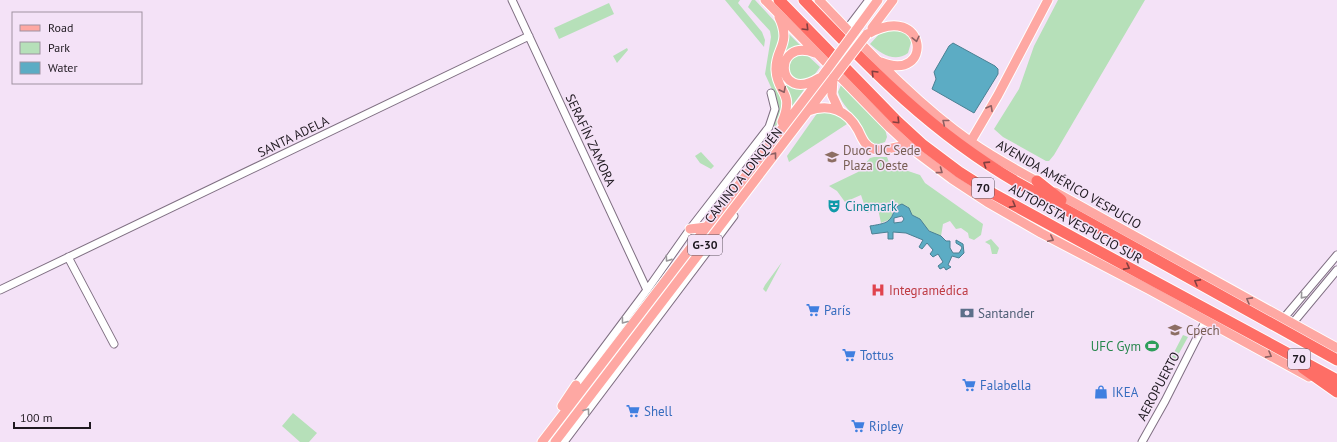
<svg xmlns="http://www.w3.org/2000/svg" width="1337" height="442" font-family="'PT Sans',sans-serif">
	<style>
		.green { fill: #b6e0b9 }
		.water { fill: #5cacc4; stroke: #4a8093; fill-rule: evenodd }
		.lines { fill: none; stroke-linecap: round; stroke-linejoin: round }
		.minor-casing { stroke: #7f6f82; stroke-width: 9 }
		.major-casing { stroke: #fff; stroke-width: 11 }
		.highway-casing { stroke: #fff; stroke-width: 13 }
		.minor { stroke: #fff; stroke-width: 7 }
		.major { stroke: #fea8a3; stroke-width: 9 }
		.highway { stroke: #fe6e66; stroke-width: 11 }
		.major-bridge-casing { stroke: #fff; stroke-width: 11; stroke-linecap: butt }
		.major-bridge { stroke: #fea8a3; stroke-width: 9 }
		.oneway { stroke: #833f40 }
		.oneway2 { stroke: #8e6062 }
		.oneway3 { stroke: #9a989b }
		.labels { text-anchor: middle; stroke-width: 3; stroke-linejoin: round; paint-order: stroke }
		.shield { fill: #f4e2f7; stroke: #5f5560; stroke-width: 1 }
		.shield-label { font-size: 12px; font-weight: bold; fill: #1f1920 }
		.street-label { font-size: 13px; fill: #1f1920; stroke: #f4e2f7 }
		.education-label { font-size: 13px; fill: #785e54; stroke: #f4e2f7; text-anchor: start }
		.culture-label { font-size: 13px; fill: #0d838f; stroke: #f4e2f7; text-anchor: start }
		.health-label { font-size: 13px; fill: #be3a42; stroke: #f4e2f7; text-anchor: start }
		.shop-label { font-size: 13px; fill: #366cbe; stroke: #f4e2f7; text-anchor: start }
		.service-label { font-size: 13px; fill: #4e5e75; stroke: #f4e2f7; text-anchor: start }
		.leisure-label { font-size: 13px; fill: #27864d; stroke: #f4e2f7; text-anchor: end }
	</style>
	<rect width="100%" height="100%" fill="#f4e2f7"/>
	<path class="green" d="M725 0H740L738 3 762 32 765 40 764 47Z
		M752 0H755L778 25 780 35 779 46 771 64 773 77 783 101V110L778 123 757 148 776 119 777 106 775 96 765 74 771 37 770 31 748 7Z
		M1058 0H1145L1054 155 1049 161H1046L1003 137 994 129 1019 89 1034 46Z
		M609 3 614 14 559 39 554 28Z
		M899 25 912 39 908 53C895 63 881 54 870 44L881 32Z
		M788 33 801 46 781 71 806 87 789 110 780 78 779 62Z
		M627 48 628 50 617 63 613 56Z
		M798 54 807 55 820 67 815 74 805 81 791 78 787 62Z
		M841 85 885 129 887 137 885 142C880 144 874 146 870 142 864 138 864 131 861 125 853 113 842 106 838 92Z
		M830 111 842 118 847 124 789 162 787 156 818 112Z
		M701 152 714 166 711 169 700 163 695 156Z
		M874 157H887L890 165 920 175 925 183 983 224 981 235 974 240 969 238 968 233 961 228 956 229 950 221 943 224 941 236 933 233 924 227 920 219 912 215 907 206 898 205 893 211 891 219 881 223 878 209 867 213 861 195 845 202 837 191 829 186 858 172 870 158Z
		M991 239 999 248 997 254H992L990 245 985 242Z
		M782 262 766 292 763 289 765 285Z
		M1183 335 1188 337 1172 366 1168 364Z
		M293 413 317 433 309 442H300L282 426Z"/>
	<path class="water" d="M953 43 995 66 998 69V74L974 113 932 89 936 79 934 72 949 46Z
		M902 204 909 208 912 215 920 219 929 231 941 236 946 241H950V248L953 253H959L962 248 961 246 956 243V240L963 244 964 253 959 258 952 256 948 265 951 267 946 270 944 267 940 269 938 266 943 262 938 254 933 257 930 254 933 250 927 243 922 249 919 247 923 240 906 233 893 232V239H888V232L872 234 870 226C876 225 884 224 888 221 895 216 892 207 902 204ZM902 216 904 219 902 222 894 223V218Z"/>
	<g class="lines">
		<g class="minor-casing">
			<path id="minor" d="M512 0 647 290
				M847 29 869 0
				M68 257 114 344
				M0 290 529 36
				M1283 319 1337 255
				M1292 324 1337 270
				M576 385 647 290 690 229 769 127 775 109 771 93
				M564 442 734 216
				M1142 442 1165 401 1206 320"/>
		</g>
		<g class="major-casing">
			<path id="major" d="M765 0 890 128 916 152 952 179 987 202 1041 233 1150 290 1309 377
				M819 0C867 50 914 102 971 142 994 158 1018 171 1042 184
				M779 17C792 45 775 48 776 70 777 94 795 91 782 122
				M859 26 878 0
				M872 28 893 0
				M868 34C928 0 934 84 881 62
				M815 53C772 36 775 105 819 78
				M833 79 832 95 839 110
				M808 111C829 103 847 110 858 130 862 138 864 145 873 149 885 153 897 144 910 146
				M971 141 998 95 1048 0
				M1055 192 1337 348
				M690 229 706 227
				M562 406 576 385
				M542 442 826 71
				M555 442 834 77"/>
		</g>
		<g class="highway-casing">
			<path id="highway" d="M779 0 898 122 923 145 959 172 992 193 1078 240 1337 380
				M804 0C873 72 931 132 1018 183L1337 360
				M1037 181 1061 200
				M1303 368 1337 392"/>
		</g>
		<use href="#minor" class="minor"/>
		<use href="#major" class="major"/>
		<use href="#highway" class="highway"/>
		<g class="major-bridge-casing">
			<path id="major-bridge" d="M826 71 859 26
				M834 77 867 34"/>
		</g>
		<use href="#major-bridge" class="major-bridge"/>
	</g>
	<defs><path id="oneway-chevron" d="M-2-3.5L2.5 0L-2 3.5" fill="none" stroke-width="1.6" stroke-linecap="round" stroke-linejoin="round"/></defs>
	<g class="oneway">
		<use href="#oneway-chevron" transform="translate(806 28) rotate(45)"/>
		<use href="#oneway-chevron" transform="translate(874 73) rotate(-135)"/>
		<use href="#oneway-chevron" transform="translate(897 121) rotate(45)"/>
		<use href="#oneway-chevron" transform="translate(986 164) rotate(-147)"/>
		<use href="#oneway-chevron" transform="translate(1013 205) rotate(29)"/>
		<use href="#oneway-chevron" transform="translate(1127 267) rotate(28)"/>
		<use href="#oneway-chevron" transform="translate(1197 282) rotate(-151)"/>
	</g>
	<g class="oneway2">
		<use href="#oneway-chevron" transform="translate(916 39) rotate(77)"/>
		<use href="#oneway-chevron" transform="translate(783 90) rotate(64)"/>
		<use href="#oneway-chevron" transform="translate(990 108) rotate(-61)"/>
		<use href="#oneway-chevron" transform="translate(945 122) rotate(-141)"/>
		<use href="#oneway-chevron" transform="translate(774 155) rotate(-52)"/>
		<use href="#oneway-chevron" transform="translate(940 171) rotate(36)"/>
		<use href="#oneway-chevron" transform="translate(1051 239) rotate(27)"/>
		<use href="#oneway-chevron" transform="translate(1249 300) rotate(-151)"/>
		<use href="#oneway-chevron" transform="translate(1269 355) rotate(29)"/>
	</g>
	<g class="oneway3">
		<use href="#oneway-chevron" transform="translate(668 259) rotate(125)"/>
		<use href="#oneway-chevron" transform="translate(1303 296) rotate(131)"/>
		<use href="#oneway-chevron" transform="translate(624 321) rotate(127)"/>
		<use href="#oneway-chevron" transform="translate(587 411) rotate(-53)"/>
	</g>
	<defs>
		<g id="university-bare" transform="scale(1.08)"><path d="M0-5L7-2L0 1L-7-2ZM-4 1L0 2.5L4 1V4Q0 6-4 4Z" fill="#8d6e63" stroke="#f4e2f7" stroke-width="2.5" paint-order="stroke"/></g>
		<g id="theatre-bare" transform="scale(1.08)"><path d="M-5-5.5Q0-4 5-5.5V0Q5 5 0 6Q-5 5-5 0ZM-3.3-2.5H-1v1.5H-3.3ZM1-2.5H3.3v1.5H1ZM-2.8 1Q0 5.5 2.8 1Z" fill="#0f9aa8" stroke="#f4e2f7" stroke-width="2.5" paint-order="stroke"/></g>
		<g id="hospital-bare" transform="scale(1.08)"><path d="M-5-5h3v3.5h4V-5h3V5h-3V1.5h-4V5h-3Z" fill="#e0444e" stroke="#f4e2f7" stroke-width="2.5" paint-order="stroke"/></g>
		<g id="supermarket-bare" transform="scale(1.08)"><path d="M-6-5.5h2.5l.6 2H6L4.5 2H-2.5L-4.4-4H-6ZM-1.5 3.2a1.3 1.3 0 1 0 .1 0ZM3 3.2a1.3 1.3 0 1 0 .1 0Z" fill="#3f7fe0" stroke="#f4e2f7" stroke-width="2.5" paint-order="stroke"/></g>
		<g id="bank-bare" transform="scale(1.08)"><path d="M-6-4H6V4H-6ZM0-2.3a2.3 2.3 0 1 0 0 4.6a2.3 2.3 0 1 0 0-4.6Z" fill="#5c6f8a" stroke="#f4e2f7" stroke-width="2.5" paint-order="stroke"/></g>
		<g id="stadium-bare" transform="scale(1.08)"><path d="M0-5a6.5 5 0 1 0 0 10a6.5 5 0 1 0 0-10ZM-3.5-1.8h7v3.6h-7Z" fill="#2e9e5b" stroke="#f4e2f7" stroke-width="2.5" paint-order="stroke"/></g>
		<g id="shop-bare" transform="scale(1.08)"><path d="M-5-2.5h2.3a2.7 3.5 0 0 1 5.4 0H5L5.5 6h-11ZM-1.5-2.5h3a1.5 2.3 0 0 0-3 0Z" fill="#3f7fe0" stroke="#f4e2f7" stroke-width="2.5" paint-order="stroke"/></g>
	</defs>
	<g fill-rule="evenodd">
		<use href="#university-bare" x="832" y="157"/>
		<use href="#theatre-bare" x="834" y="206"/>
		<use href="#hospital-bare" x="878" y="290"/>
		<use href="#supermarket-bare" x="813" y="310"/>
		<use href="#bank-bare" x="967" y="313"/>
		<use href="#university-bare" x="1175" y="330"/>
		<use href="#stadium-bare" x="1152" y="346"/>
		<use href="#supermarket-bare" x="849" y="355"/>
		<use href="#supermarket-bare" x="969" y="385"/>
		<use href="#shop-bare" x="1101" y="392"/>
		<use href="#supermarket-bare" x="633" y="411"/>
		<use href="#supermarket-bare" x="858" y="426"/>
	</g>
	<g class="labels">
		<g class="shield">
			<rect x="972" y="178" width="22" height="20" rx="3"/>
			<rect x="688" y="235" width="34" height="20" rx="3"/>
			<rect x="1288" y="349" width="22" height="20" rx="3"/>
		</g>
		<g class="shield-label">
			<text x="983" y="192">70</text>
			<text x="705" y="249">G-30</text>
			<text x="1299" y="363">70</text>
		</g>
		<g class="street-label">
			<text transform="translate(293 136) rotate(-26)" y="5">SANTA ADELA</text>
			<text transform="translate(591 140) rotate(65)" y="5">SERAFÍN ZAMORA</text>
			<text transform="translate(743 175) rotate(-52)" y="5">CAMINO A LONQUÉN</text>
			<text transform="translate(1069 184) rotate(30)" y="5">AVENIDA AMÉRICO VESPUCIO</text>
			<text transform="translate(1076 223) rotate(29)" y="5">AUTOPISTA VESPUCIO SUR</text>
			<text transform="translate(1158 386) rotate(-62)" y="5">AEROPUERTO</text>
		</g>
		<g class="education-label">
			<text x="843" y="155">Duoc UC Sede<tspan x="843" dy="15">Plaza Oeste</tspan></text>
			<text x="1186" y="335">Cpech</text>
		</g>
		<g class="culture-label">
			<text x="845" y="211">Cinemark</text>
		</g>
		<g class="health-label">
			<text x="889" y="295">Integramédica</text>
		</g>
		<g class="shop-label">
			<text x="824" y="315">París</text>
			<text x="860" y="360">Tottus</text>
			<text x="980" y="390">Falabella</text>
			<text x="1112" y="397">IKEA</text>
			<text x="644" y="416">Shell</text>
			<text x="869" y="431">Ripley</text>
		</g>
		<g class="service-label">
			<text x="978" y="318">Santander</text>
		</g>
		<g class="leisure-label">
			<text x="1141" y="351">UFC Gym</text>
		</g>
	</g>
	<rect x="12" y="12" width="130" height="72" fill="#f4e2f7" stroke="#9f92a1"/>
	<rect x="20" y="25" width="20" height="6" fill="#fea8a3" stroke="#9f92a1"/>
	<text x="48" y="32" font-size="12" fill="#1f1920">Road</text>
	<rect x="20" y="42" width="20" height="12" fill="#b6e0b9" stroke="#9f92a1"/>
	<text x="48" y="52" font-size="12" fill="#1f1920">Park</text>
	<rect x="20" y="62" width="20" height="12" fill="#5cacc4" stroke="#9f92a1"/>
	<text x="48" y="72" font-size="12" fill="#1f1920">Water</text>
	<path d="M14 422v6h76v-6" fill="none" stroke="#1f1920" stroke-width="2"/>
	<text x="20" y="422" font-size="12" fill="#1f1920" stroke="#f4e2f7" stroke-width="3" paint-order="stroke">100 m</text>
</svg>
